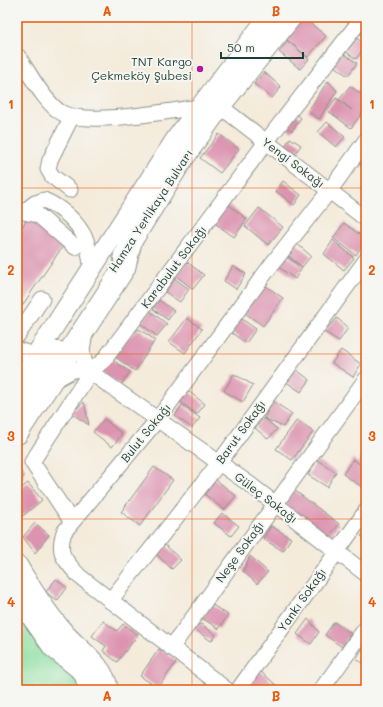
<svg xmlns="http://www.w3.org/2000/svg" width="383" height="707" font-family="Mali,sans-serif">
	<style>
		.green { fill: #8cdfa1; stroke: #568e6a }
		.building { fill: #dc93af }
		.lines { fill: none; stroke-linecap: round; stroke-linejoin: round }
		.minor-casing { stroke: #8a9488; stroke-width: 17 }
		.major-casing { stroke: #8a9488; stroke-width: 21 }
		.highway-casing { stroke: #8a9488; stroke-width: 24 }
		.minor { stroke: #fff; stroke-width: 15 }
		.major { stroke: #fff; stroke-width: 19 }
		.highway { stroke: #fff; stroke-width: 22 }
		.grid { fill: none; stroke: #e8590c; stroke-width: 1; stroke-opacity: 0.55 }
		.poi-dot { fill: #b5179e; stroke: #f6f6f2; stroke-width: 1.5 }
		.labels { text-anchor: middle; stroke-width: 4; stroke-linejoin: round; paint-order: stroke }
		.poi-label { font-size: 12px; fill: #1f3d34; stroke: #f6f6f2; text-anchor: end }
		.street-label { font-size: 12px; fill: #1f3d34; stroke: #f6f6f2 }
		.neatline { fill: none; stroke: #e8590c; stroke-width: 1.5 }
		.grid-label { font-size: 13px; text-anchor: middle; font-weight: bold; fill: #e8590c }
	</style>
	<rect width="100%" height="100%" fill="#f6f6f2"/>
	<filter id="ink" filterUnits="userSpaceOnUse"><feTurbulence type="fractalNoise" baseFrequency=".025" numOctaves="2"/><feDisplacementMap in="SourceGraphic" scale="8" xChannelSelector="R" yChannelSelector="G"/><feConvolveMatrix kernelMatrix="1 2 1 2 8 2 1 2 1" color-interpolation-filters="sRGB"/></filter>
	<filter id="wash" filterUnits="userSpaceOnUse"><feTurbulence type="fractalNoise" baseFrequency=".012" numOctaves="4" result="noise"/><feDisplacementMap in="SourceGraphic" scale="16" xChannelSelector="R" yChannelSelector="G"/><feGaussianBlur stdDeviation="0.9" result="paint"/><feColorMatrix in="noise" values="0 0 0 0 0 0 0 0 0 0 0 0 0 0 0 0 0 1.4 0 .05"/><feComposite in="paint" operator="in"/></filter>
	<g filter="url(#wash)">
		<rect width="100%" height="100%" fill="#f4ebdb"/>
		<path class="green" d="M17 616C35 643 67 662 82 690H21L17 682Z"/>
		<g id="blocks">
			<path class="building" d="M297 17H302L326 36 308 57 282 36Z
				M366 25V40L359 33Z
				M354 36 366 45 356 59 339 47Z
				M288 41 309 59 300 69 279 52Z
				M341 52 357 63 348 76 328 62Z
				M264 72 281 87 272 98 254 84Z
				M366 76V87L361 84Z
				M328 81 337 91 319 119 308 111Z
				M350 86 366 98V108L351 128 327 110 336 98 352 110 339 100Z
				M292 111 301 118 292 131 283 124Z
				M327 122 345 137 336 147 318 132Z
				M219 134 239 149 220 173 200 158Z
				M290 138 301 145 293 157 283 150Z
				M366 148V169L353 159Z
				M283 181 301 195 294 205 276 191Z
				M225 202 247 219 234 237 212 221Z
				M259 208 283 227 268 245 245 226Z
				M28 218 65 243 17 313V234Z
				M344 223 366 239 356 255 333 238Z
				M333 240 354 258 344 270 324 254Z
				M295 242 311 256 302 267 285 253Z
				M285 255 302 268 295 279 276 265Z
				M187 262 204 275 193 289 176 276Z
				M233 266 246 274 236 289 224 281Z
				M175 279 189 289 180 302 165 292Z
				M263 284 283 298 263 326 242 311Z
				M159 300 174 311 168 320 153 309Z
				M150 311 167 324 157 336 141 324Z
				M239 317 256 329 246 343 229 331Z
				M187 318 202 329 185 353 169 342Z
				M337 318 348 328 339 341 324 332Z
				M139 329 155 340 135 371 114 356 125 340Z
				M341 350 361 364 353 377 332 363Z
				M111 359 130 372 121 385 102 372Z
				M294 368 310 380 301 392 285 381Z
				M234 374 253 385 243 402 224 391Z
				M187 390 205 404 197 414 178 400Z
				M273 401 292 414 283 427 264 418 277 429 268 439 255 428 264 418Z
				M84 402 89 425 71 413Z
				M182 405 200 418 192 428 175 416Z
				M104 419 122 434 112 447 93 432Z
				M297 420 313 432 292 460 276 449Z
				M366 449V464L359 459Z
				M353 459 366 469 365 489 343 474Z
				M317 460 336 472 327 487 308 475Z
				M17 464 24 477 17 486Z
				M154 467 173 480 140 526 121 512Z
				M210 475 236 496 224 510 202 492Z
				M28 483 42 500 19 519 17 517V491Z
				M294 490 339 524 328 538 284 504Z
				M222 513 239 526 231 536 214 523Z
				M35 523 49 535 35 553 23 537Z
				M271 526 291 538 283 551 263 539Z
				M366 530V540L361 536Z
				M165 545 181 560 172 569 156 554Z
				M250 556 268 572 257 584 243 571Z
				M56 579 67 588 57 601 46 592Z
				M211 604 228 615 219 629 202 618Z
				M308 619 319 632 311 644 297 634Z
				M103 621 117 631 123 624 138 635 117 662 103 651 106 646 92 636Z
				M334 622 351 633 342 647 325 635Z
				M201 624 216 635 211 641 193 628Z
				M366 643V665L356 659Z
				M159 649 177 661 158 688 140 676Z
				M260 671 276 685 272 690H249L246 688Z"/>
		</g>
	</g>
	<g filter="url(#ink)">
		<use href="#blocks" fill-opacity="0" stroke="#8a9488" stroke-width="1"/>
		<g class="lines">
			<g class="minor-casing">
				<path id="minor" d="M17 55C28 71 46 105 62 113 88 126 168 111 199 107
					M212 100 366 219
					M70 190 52 176 48 169 50 160 72 116
					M18 211 38 215 75 247
					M25 211 35 203 44 200C62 208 78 222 86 240 89 248 90 260 92 268
					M17 336 42 299
					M17 350 36 355
					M86 369 252 486 366 574
					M53 381 73 370 86 369 82 350 85 333
					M72 522 32 462 91 371 104 360 266 142 363 17
					M110 601 219 463 366 260
					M171 648 366 379
					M227 690 79 576C64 559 57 554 64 532L158 419 272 264 330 190 366 140
					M238 690 366 511
					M321 690 366 628"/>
			</g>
			<g class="major-casing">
				<path id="major" d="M123 256 183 160 221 106 292 17
					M17 384 177 137 268 17
					M17 411 58 351"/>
			</g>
			<g class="highway-casing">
				<path id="highway" d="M17 433 124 268 130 244
					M17 567C30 589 44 611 61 631 76 650 103 664 107 690
					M19 597 54 647 85 672 90 690"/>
			</g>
			<use href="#minor" class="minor"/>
			<use href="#major" class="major"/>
			<use href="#highway" class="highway"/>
		</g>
	</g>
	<path class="grid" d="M192 17V690M17 188H366M17 354H366M17 519H366"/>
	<circle class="poi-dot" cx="200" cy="69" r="4"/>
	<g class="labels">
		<g class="poi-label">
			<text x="192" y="66">TNT Kargo<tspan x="192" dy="14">Çekmeköy Şubesi</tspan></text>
		</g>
		<g class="street-label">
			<text transform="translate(293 163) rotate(37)" y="4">Yengi Sokağı</text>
			<text transform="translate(151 211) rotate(-57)" y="4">Hamza Yerlikaya Bulvarı</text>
			<text transform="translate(174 267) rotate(-53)" y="4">Karabulut Sokağı</text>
			<text transform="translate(241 432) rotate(-54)" y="4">Barut Sokağı</text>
			<text transform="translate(146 433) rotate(-51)" y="4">Bulut Sokağı</text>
			<text transform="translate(266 498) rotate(37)" y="4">Güleç Sokağı</text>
			<text transform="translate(240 552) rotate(-54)" y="4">Neşe Sokağı</text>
			<text transform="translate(302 600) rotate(-55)" y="4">Yankı Sokağı</text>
		</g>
	</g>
	<rect width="383" height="707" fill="none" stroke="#f6f6f2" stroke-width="44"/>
	<path d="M221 52v6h82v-6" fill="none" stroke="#1f3d34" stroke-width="2"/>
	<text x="227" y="52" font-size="12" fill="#1f3d34" stroke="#f6f6f2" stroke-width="3" paint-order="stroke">50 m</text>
	<rect x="22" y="22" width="339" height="663" class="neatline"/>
	<g class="grid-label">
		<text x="107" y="16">A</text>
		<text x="276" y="16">B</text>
		<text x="11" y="109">1</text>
		<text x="372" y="109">1</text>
		<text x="11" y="275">2</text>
		<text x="372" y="275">2</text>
		<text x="11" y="441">3</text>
		<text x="372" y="441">3</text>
		<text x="11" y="607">4</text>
		<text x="372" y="607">4</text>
		<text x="107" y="701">A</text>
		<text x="276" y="701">B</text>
	</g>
</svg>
